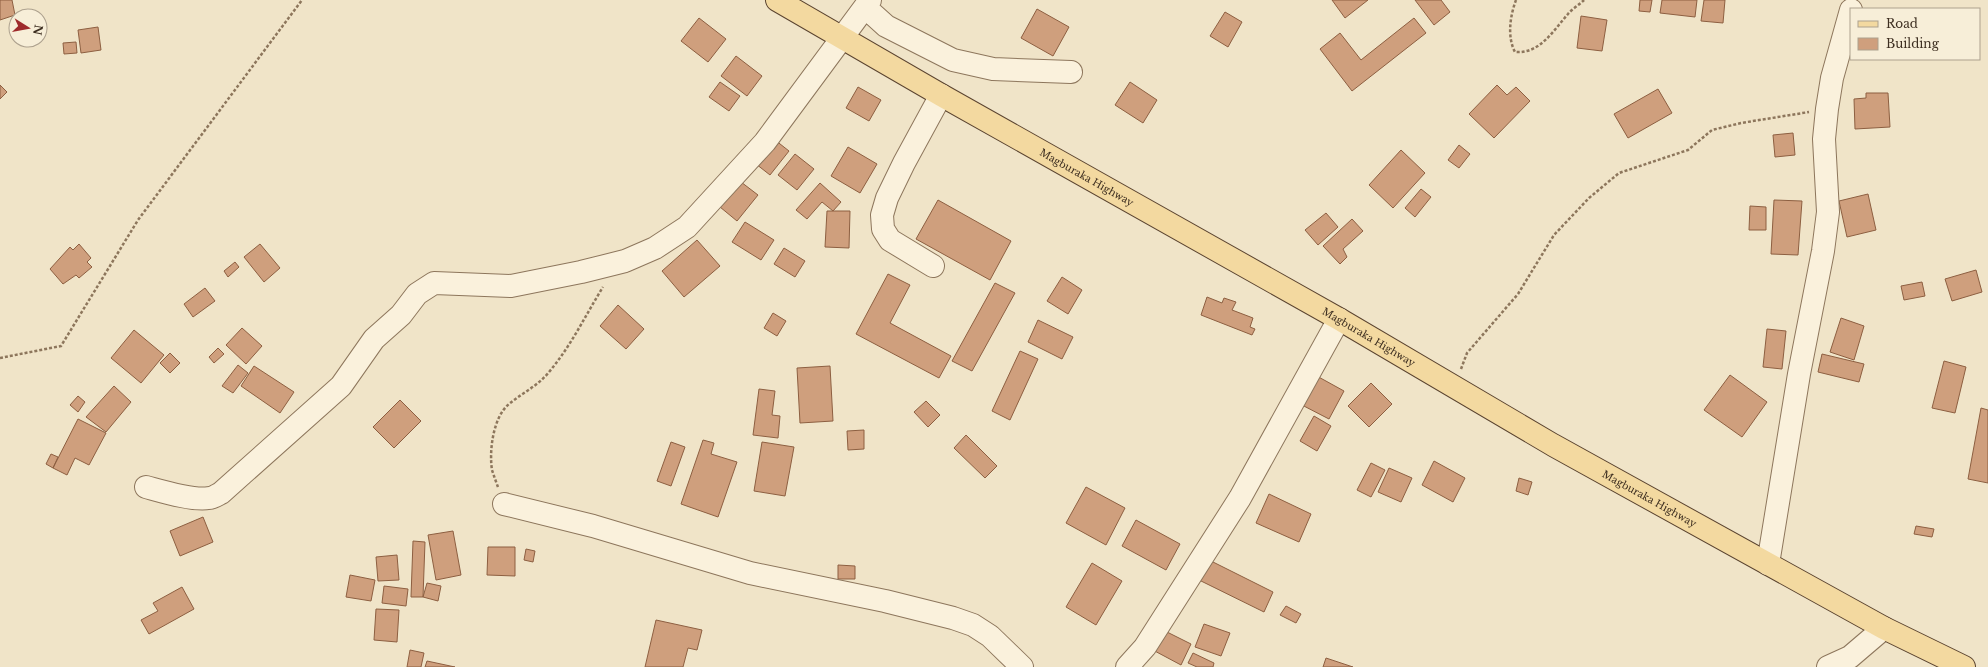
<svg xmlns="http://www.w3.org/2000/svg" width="1988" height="667" font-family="'Libre Baskerville',serif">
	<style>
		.building { fill: #cf9f7d; stroke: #8d5f41 }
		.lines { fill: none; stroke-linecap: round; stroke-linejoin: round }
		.minor-casing { stroke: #8d765c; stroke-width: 24 }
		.major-casing { stroke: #5b4430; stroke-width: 24 }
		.path { stroke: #8d765c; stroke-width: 2.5; stroke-dasharray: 3 2; stroke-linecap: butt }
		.minor { stroke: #faf1dc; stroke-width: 22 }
		.major { stroke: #f3d9a0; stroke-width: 22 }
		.labels { text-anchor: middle; stroke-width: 3.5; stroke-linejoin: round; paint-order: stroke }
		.street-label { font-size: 10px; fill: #3d2e20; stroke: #f7eed8 }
	</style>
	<rect width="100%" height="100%" fill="#f0e4c8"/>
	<path class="building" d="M0 0H12L15 15 0 20Z
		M1332 0H1368L1345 18Z
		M1415 0H1441L1450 12 1434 25Z
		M1640 0H1652L1650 12 1639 11Z
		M1662 0H1697L1695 17 1660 13Z
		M1704 0H1725L1723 23 1701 21Z
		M1037 9 1069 27 1053 56 1021 38Z
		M1225 12 1242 22 1228 47 1210 36Z
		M1581 16 1607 20 1602 51 1577 48Z
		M699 18 726 39 708 62 681 41Z
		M1414 18 1426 33 1352 91 1320 49 1340 33 1361 60Z
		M98 27 101 50 81 53 78 30Z
		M76 42 77 53 64 54 63 43Z
		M736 56 762 76 747 96 721 76Z
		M720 82 740 96 729 111 709 97Z
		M1130 82 1157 100 1143 123 1115 105Z
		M0 85 7 92 0 99Z
		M1497 85 1507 95 1516 87 1530 101 1494 138 1469 114Z
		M858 87 881 100 869 121 846 108Z
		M1658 89 1672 113 1628 138 1614 114Z
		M1866 93H1888L1890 127 1855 129 1854 99 1866 98Z
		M1793 133 1795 155 1775 157 1773 135Z
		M775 140 789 151 770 175 756 164Z
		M1459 145 1470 154 1459 168 1448 160Z
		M848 147 877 164 860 193 831 176Z
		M1401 150 1425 173 1393 208 1369 185Z
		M795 154 814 169 797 190 778 175Z
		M741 182 758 195 737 221 720 207Z
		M820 183 841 202 833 211 822 202 807 219 796 210Z
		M1421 189 1431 197 1415 217 1405 208Z
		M1868 194 1876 230 1847 237 1839 201Z
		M938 200 1011 241 990 280 916 239Z
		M1774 200 1802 201 1798 255 1771 254Z
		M1750 206 1766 207V230H1749Z
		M827 211H850L849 248 825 247Z
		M1326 213 1338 227 1318 245 1305 230Z
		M1352 219 1363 231 1343 249 1347 257 1340 264 1323 246Z
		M745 222 774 240 761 260 732 242Z
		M697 240 720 266 684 297 662 271Z
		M79 244 91 258 87 262 92 267 79 278 76 275 63 284 50 269 70 247 73 250Z
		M260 244 280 268 264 282 244 257Z
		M784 248 805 261 795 277 774 264Z
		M235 262 239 267 228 277 224 271Z
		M1976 270 1982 292 1952 301 1945 279Z
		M888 274 910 285 890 323 951 356 939 378 856 334Z
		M1062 277 1082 290 1068 314 1047 301Z
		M1922 282 1925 296 1904 300 1901 286Z
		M995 283 1015 293 972 371 952 361Z
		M205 288 215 301 193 317 184 304Z
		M1207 297 1222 303 1224 298 1236 302 1232 310 1253 318 1250 327 1255 329 1252 335 1201 315Z
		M618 305 644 329 626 349 600 326Z
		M773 313 786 321 777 336 764 328Z
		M1841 318 1864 326 1854 360 1830 352Z
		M1038 320 1073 337 1062 359 1028 342Z
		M242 328 262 346 246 364 226 345Z
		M1767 329 1786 331 1782 369 1763 367Z
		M134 330 164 355 141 383 111 358Z
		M218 348 224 354 214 363 209 357Z
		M1020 351 1038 359 1010 420 992 411Z
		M170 353 180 363 170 373 160 363Z
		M1822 354 1864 364 1859 382 1818 372Z
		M1944 361 1966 367 1955 413 1932 408Z
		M238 365 248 373 233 393 222 386Z
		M254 366 294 392 280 413 241 386Z
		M830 366 833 421 800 423 797 368Z
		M1315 375 1344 391 1329 419 1300 404Z
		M1730 375 1767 402 1742 437 1704 410Z
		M1371 383 1392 404 1369 427 1348 406Z
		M114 386 131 402 106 432 86 417Z
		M759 389 775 391 772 415 780 416 778 438 753 435Z
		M78 396 85 402 78 412 70 405Z
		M400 400 421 421 394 448 373 427Z
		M926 401 940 415 928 427 914 412Z
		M1981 408 1988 410V483L1968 479Z
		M1314 416 1331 426 1317 451 1300 441Z
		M78 419 106 433 89 465 75 458 67 475 53 468Z
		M864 430V449L848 450 847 431Z
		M966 435 997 466 985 478 954 448Z
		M703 440 714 443 711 454 737 462 718 517 681 504Z
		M671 442 685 447 671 486 657 481Z
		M762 442 794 447 785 496 754 491Z
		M51 454 58 457 53 468 46 464Z
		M1434 461 1465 478 1453 502 1422 485Z
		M1371 463 1385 470 1371 497 1357 490Z
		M1389 468 1412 478 1401 502 1378 492Z
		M1519 478 1532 482 1528 495 1516 491Z
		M1086 487 1125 508 1106 545 1066 523Z
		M1269 494 1311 514 1299 542 1256 523Z
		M203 517 213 542 180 556 170 531Z
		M1136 520 1180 544 1166 570 1122 546Z
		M1916 526 1934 529 1932 537 1914 534Z
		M453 531 461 575 436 580 428 535Z
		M413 541 425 542 423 597H411Z
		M488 547H515V576L487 575Z
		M526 549 535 551 533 562 524 560Z
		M397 555 399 580 378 581 376 557Z
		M1207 559 1273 592 1264 612 1197 579Z
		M1092 563 1122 581 1096 625 1066 607Z
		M838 565 855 566V579H838Z
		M350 575 375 580 371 601 346 597Z
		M427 583 441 586 438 601 423 597Z
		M384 586 408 589 406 606 382 603Z
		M182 587 194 609 149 634 141 620 158 611 153 603Z
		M1286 606 1301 614 1296 623 1280 615Z
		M376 609 399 610 397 642 374 640Z
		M656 620 702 630 697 650 688 648 683 667H645Z
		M1204 624 1230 633 1221 656 1195 647Z
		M1161 629 1191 644 1181 665 1151 649Z
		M410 650 424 653 421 667H407Z
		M1193 653 1214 663 1213 667H1197L1188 663Z
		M1326 658 1353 667H1323Z
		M427 661 455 667H425Z"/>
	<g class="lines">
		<g class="minor-casing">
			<path id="minor" d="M865 7 886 26 953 60 993 69 1071 72
				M933 266 890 240 883 229 882 215 887 198 904 163 941 95
				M146 487C161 491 193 501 209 498 213 498 217 495 221 493L341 386 374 339 401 315 417 294 434 283 511 286 581 272 625 261 655 248 687 227 765 142 870 0
				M504 504 593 526 750 573 885 601 953 618 973 625 990 636 1022 667
				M1768 564 1799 374 1823 251 1828 212 1824 139 1827 109 1832 78 1851 10
				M1127 667 1145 647 1240 498 1339 319
				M1828 667 1850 657 1884 628"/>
		</g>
		<g class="major-casing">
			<g id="major">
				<path id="s1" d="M777 0 941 95 1339 319 1553 445 1884 628 1964 667"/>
			</g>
		</g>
		<path class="path" d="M1516 0C1510 16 1507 37 1515 52 1540 54 1553 31 1568 14 1572 9 1579 5 1584 0
			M0 358 61 346 138 220 302 0
			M1461 369 1467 353 1518 294 1554 235 1589 198 1619 173 1688 150 1712 130 1741 123 1809 112
			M498 487C496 482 494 476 492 470 489 451 493 417 509 404 522 393 538 386 549 372 571 346 585 316 603 287"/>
		<use href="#minor" class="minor"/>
		<use href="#major" class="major"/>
	</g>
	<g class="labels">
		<g class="street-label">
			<text dy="4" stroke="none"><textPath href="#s1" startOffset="357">Magburaka Highway</textPath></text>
			<text dy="4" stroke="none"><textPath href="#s1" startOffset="681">Magburaka Highway</textPath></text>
			<text dy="4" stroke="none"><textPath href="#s1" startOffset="1005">Magburaka Highway</textPath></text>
		</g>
	</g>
	<rect x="1850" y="8" width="130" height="52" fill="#f7eed8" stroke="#ada18e"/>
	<rect x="1858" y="21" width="20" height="6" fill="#f3d9a0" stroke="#ada18e"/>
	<text x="1886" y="28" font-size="12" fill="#3d2e20">Road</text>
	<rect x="1858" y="38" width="20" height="12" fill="#cf9f7d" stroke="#ada18e"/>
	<text x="1886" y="48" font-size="12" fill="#3d2e20">Building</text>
	<g transform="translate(28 28) rotate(101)"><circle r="19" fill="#f7eed8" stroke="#ada18e"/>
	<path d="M0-3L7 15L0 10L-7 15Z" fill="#9e2a2b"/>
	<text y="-6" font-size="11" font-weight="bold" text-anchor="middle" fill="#3d2e20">N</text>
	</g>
</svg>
